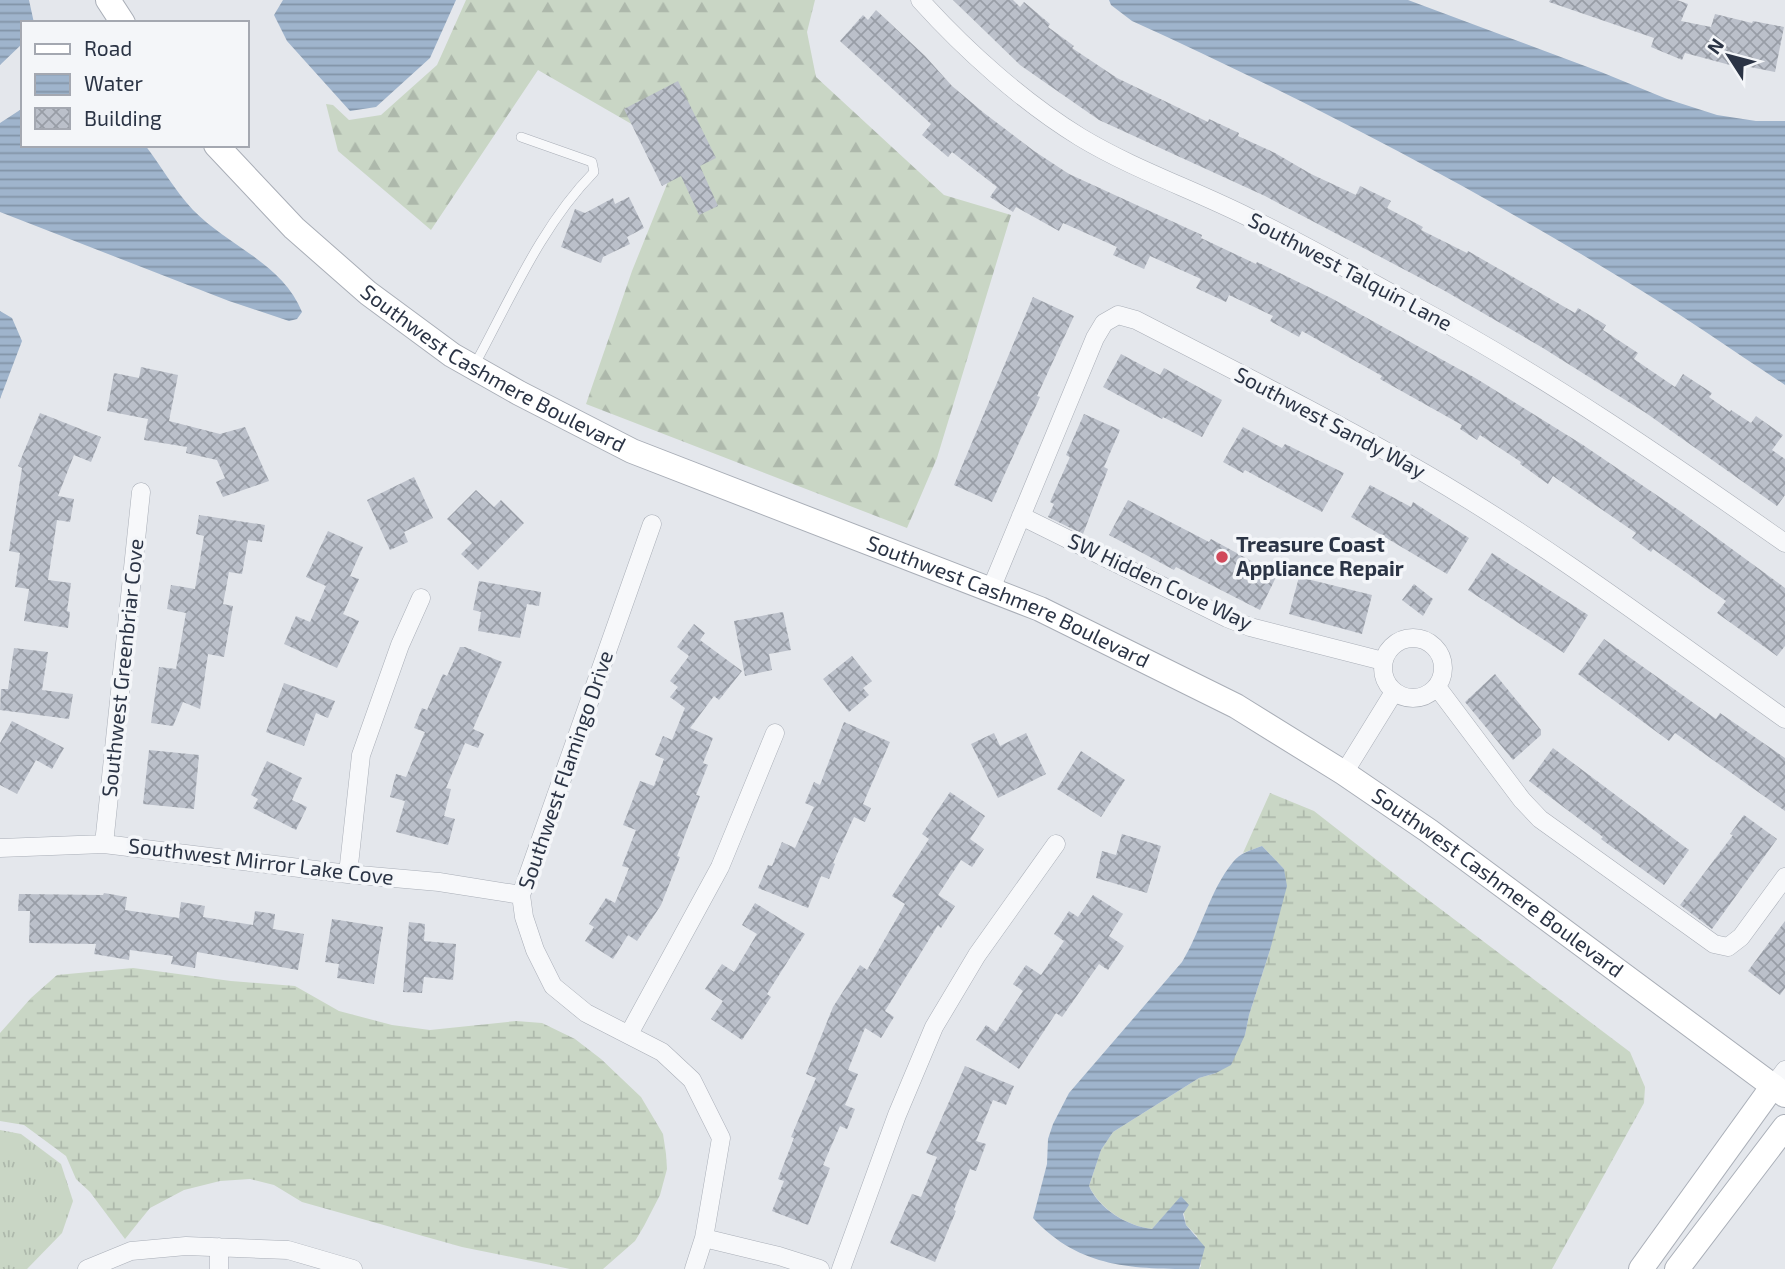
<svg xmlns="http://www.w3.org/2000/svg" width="1785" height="1269" font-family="'Exo 2',sans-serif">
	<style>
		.grass { fill: url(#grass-tufts) }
		.forest { fill: url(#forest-firs) }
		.wetland { fill: url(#wetland-marsh) }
		.water { fill: url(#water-rules) }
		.building { fill: url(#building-cross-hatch) }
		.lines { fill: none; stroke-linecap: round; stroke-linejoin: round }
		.lane-casing { stroke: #a9aeb7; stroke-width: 10 }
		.street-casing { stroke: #a9aeb7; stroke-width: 19 }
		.secondary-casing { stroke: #a9aeb7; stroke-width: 26 }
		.lane { stroke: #f7f8fa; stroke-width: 9 }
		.street { stroke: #f7f8fa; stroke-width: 18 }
		.secondary { stroke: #fff; stroke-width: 24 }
		.poi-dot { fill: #d1495b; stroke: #f4f6f9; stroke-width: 2.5 }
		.labels { text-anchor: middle; stroke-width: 7; stroke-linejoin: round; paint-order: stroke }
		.street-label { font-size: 21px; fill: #2b3445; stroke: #f4f6f9 }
		.poi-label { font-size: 21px; font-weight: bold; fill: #2b3445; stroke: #f4f6f9; text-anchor: start }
	</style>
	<defs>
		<pattern id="grass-tufts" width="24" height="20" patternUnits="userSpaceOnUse" patternTransform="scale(1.75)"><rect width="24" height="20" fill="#c9d6c5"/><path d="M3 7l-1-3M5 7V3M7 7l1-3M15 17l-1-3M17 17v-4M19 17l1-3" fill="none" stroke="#adb8ab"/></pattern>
		<pattern id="forest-firs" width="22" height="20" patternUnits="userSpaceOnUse" patternTransform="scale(1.75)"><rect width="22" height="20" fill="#c9d6c5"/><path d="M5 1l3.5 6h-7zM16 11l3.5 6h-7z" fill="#adb8ab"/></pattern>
		<pattern id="wetland-marsh" width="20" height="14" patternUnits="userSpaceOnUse" patternTransform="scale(1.75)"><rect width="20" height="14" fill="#c9d6c5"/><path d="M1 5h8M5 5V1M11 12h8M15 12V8" fill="none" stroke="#adb8ab"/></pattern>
		<pattern id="water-rules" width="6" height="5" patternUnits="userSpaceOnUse" patternTransform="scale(1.75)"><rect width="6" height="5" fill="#9fb4cc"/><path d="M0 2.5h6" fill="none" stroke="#8293a7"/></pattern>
		<pattern id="building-cross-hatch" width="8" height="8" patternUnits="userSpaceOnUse" patternTransform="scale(1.75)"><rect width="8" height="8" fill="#bbc0ca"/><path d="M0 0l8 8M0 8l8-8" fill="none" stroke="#989da6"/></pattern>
	</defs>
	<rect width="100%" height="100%" fill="#e4e7ec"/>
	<path class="grass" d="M0 1130 21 1134 61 1164 73 1201 62 1233 27 1269H0Z"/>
	<path class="forest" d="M466 0H815L807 32 816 77 944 195 1011 215 937 458 907 528 586 404 632 271 680 152 538 70 431 230 338 151 326 104 333 105 349 120 381 115 437 65Z"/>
	<path class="wetland" d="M1270 793 1314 811 1410 886 1630 1052 1645 1087 1644 1103 1552 1269H1199L1201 1266 1197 1236 1186 1225 1181 1197 1152 1229C1127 1226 1100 1209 1089 1186L1101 1150 1113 1132 1199 1078 1216 1073 1245 1035 1249 1015 1270 950 1284 869 1262 846 1243 853Z
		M133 968 231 981 295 986 339 1011 392 1025 430 1030 516 1021 542 1023 575 1039 601 1059 641 1097 663 1134 666 1154 667 1169 660 1195 644 1226 635 1241 603 1269H570L462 1247 302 1202 274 1185 250 1179 220 1181 184 1190 150 1208 125 1239 90 1192 76 1179 66 1156 24 1125 0 1121V1033L31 998 57 975Z"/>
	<path class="water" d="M0 0H29L34 23H23V43L0 65Z
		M283 0H456L430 58 376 107 350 111 287 41 274 15Z
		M1109 0H1408L1601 72 1667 99 1717 115 1756 121H1785V385C1735 352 1685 317 1634 286 1473 187 1304 99 1132 21L1111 5Z
		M23 108V145H145C161 166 175 191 193 210 227 245 283 264 302 312L297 319 289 321 229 301 0 212V123Z
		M0 311 12 318 22 341 0 399Z
		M1262 846 1284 869 1287 886 1270 950 1249 1015 1245 1035 1231 1065 1216 1073 1199 1078 1113 1132 1101 1150 1089 1186C1099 1209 1127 1226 1152 1229L1181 1196 1189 1205 1183 1214 1186 1225 1205 1247 1199 1269C1134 1269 1080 1269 1033 1218L1047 1164 1048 1139 1053 1124 1069 1093 1182 962C1201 931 1210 890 1233 862 1240 853 1251 850 1262 846Z"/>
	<path class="building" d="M953 0H1013L1020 7 1024 2 1050 24 1048 27 1074 46 1072 48 1117 78 1208 122 1209 119 1239 133 1238 136 1275 153 1311 174 1356 195 1360 186 1391 201 1387 208 1423 227 1421 230 1467 253 1468 251 1575 313 1578 308 1606 325 1603 330 1638 353 1634 359 1675 387 1683 374 1712 393 1709 397 1730 412 1731 410 1751 423 1756 416 1783 435 1772 450 1785 459V495L1777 506 1646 413 1543 348 1445 291 1265 196 1099 120 1020 65Z
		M1550 0H1677L1688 4 1681 21 1711 27 1715 14 1752 23 1753 21 1784 27 1775 72 1730 63V65L1685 53 1682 60 1651 47 1654 38 1549 2Z
		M876 10 925 56 952 86 984 113 1034 151 1069 174 1202 235 1201 238 1256 264 1257 262 1331 298 1477 379 1583 445 1680 511 1785 588V646L1777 656 1717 613 1726 601 1653 549 1651 552 1632 538 1636 533 1553 476 1548 484 1520 464 1521 462 1480 435 1477 440 1460 429 1462 425 1380 379 1382 376 1302 331 1299 337 1270 321 1273 316 1248 304 1229 295 1226 302 1196 288 1201 279 1150 256 1144 269 1113 255 1117 247 1063 223 1059 231 1016 207 1013 212 990 197 997 187 952 152 948 157 922 135 931 124 840 41 863 15 868 20Z
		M678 81 716 158 700 166 718 206 699 215 681 176 662 186 624 109Z
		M629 197 644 228 627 237 630 244 603 257 601 263 561 247 575 209 585 213 613 198 615 204Z
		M1033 297 1074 316 1037 396 1040 397 992 502 954 485Z
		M1121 354 1160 375 1164 368 1222 400 1202 437 1163 417 1162 419 1103 387Z
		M141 367 178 375 169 421 220 434 245 427 269 481 223 497 216 482 225 478 217 460 186 453 187 447 144 440 148 419 107 411 114 373 139 378Z
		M40 413 101 437 91 462 74 455 58 496 74 499 70 522 57 520 48 580 71 583 67 611 70 612 68 628 24 621 29 589 15 587 20 553 9 551 22 468 18 466Z
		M1084 414 1120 430 1104 467 1108 469 1083 534 1048 517 1054 504 1050 502 1070 457 1066 455Z
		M1243 427 1282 448 1285 444 1344 473 1322 512 1245 470 1243 473 1223 462Z
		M414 477 433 518 404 532 408 542 390 550 367 500Z
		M1370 485 1411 507 1413 502 1469 538 1447 574 1351 517Z
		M476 490 494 507 501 500 524 523 478 570 461 554 472 543 447 519Z
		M1128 500 1209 542 1211 539 1277 575 1260 610 1176 567 1174 570 1109 535Z
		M199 515 265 525 262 542 248 540 242 574 229 572 223 604 233 606 224 657 208 654 200 709 183 702 173 726 151 723 159 667 176 669 186 613 167 609 171 585 195 589 204 536 196 534Z
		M328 531 363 547 350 576 359 579 343 614 359 621 337 668 284 644 296 616 310 622 326 586 306 577Z
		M1492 553 1588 615 1564 653 1468 590Z
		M1299 577 1372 595 1362 634 1289 614Z
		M479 581 541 592 539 606 527 604 520 638 478 631 481 612 473 610Z
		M1414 584 1433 599 1423 616 1402 600Z
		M783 612 791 650 769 654 772 670 745 676 734 621Z
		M694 624 705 633 700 640 742 671 719 700 714 696 690 728 713 738 703 763 708 765 696 795 700 796 677 856 680 857 661 905 637 941 628 935 613 959 585 941 594 927 589 924 606 898 615 903 629 868 622 866 636 830 623 825 640 781 654 786 664 759 655 755 663 736 672 740 685 708 670 697 678 687 670 681 689 656 677 647Z
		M1604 639 1716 719 1720 713 1785 758V811L1675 733 1669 741 1578 674Z
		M460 647H465L502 662 473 729 484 734 478 748 465 743 446 788 451 789 444 816 455 819 448 845 396 832 405 801 390 797 396 774 406 777 425 732 414 728 422 708 427 710 443 674 447 676Z
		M14 648 48 652 42 690 73 694 69 719 0 710 1 689H8Z
		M852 656 872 681 863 688 869 695 849 712 823 679Z
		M1495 674 1541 730V735L1513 760 1465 702Z
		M284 683 335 701 328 718 316 713 304 746 266 732Z
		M12 721 64 748 52 769 36 760 17 794 0 785V743Z
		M844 722 890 742 863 804 871 808 865 822 854 817 833 863 835 864 829 879 821 876 808 908 758 888 768 865 772 866 782 842 795 848 814 807 805 803 814 782 820 785Z
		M994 733 1000 746 1026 733 1046 774 998 798 971 744Z
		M1553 748 1689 850 1664 885 1601 839 1603 837 1529 781Z
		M149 750 199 755 194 809 143 804Z
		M1081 751 1125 780 1101 817 1057 789Z
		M267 761 302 778 292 800 307 807 296 830 253 808 258 799 251 795Z
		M950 792 985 816 970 839 984 849 972 867 961 860 938 895 955 906 941 928 938 925 885 1011 894 1017 881 1038 865 1028 848 1070 858 1074 845 1105 855 1109 847 1129 840 1126 823 1165 830 1168 808 1225 772 1211 784 1181 778 1179 794 1138 791 1137 816 1078 806 1074 833 1007 860 965 867 970 905 904 892 896 929 839 922 834Z
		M1744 815 1777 839 1712 929 1680 905 1733 835 1730 834Z
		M1122 834 1161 846 1147 893 1096 878 1102 851 1116 855Z
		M104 893 127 897 125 910 179 918 181 902 205 906 203 917 253 925 255 911 275 914 273 929 304 934 298 970 197 952 195 968 171 964 173 956 130 950 129 960 94 954 96 944 29 943 30 911H18L19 894 103 895Z
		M1093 895 1123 914 1109 936 1124 946 1108 970 1099 964 1062 1017 1056 1013 1019 1069 976 1040 986 1025 996 1032 1023 991 1013 984 1026 965 1041 975 1064 941 1054 934 1069 911 1078 917Z
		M755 903 805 934 767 994 771 997 742 1040 711 1019 723 1001 705 989 722 964 734 972 757 934 742 925Z
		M332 919 383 927 374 984 337 978 339 964 325 962Z
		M1785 921V988L1780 995 1748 971Z
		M409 922 425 924 424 941 456 944 453 980 424 977 422 993 403 992Z
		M965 1066 1014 1086 1006 1105 993 1100 976 1141 986 1144 976 1171 970 1169 954 1210 956 1211 935 1262 890 1243 912 1194 921 1197 937 1157 926 1153Z"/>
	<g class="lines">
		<g class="lane-casing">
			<path id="lane" d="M474 366C510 300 541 226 594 172L592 162 521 137"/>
		</g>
		<g class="street-casing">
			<path id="street" d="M920 0C965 50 1023 102 1080 137 1133 169 1192 189 1248 217 1306 245 1363 278 1420 309 1548 378 1667 460 1785 543
				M1021 516 1227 618 1250 627 1383 661
				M652 524 521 895 524 917 535 950 553 986 586 1013 662 1052 692 1080 721 1138 704 1238 694 1269
				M991 589 1095 338 1104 323 1118 315 1136 320C1233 370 1331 419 1426 474 1551 547 1667 635 1785 719
				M1383 668a30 30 0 1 1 60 0a30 30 0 1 1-60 0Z
				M1437 687 1522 800 1540 819 1714 944 1728 947 1741 937 1785 877
				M1344 773 1394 692
				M104 844 141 492
				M0 848 104 844 348 874 439 882 521 895
				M348 874 361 755 400 645 421 598
				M629 1034 720 867 775 733
				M1773 1086 1785 1070
				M704 1238 779 1256 820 1269
				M87 1269 131 1251 186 1246 288 1250 353 1269
				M219 1269V1247
				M841 1269 897 1115 934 1027 977 955 1056 844"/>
		</g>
		<g class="secondary-casing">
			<g id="secondary">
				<path d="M108 0 123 23"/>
				<path id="s1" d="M216 145 294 228 368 293 452 355 519 393 632 451 1040 609 1236 706 1344 773 1429 831 1785 1095"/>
				<path d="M1641 1269 1773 1086"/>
				<path d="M1677 1269 1785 1127"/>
			</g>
		</g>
		<use href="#lane" class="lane"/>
		<use href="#street" class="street"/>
		<use href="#secondary" class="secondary"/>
	</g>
	<circle class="poi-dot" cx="1222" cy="557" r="7"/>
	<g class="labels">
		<g class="street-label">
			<text transform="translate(1350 272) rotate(28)" y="7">Southwest Talquin Lane</text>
			<text dy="7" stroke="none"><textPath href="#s1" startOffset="359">Southwest Cashmere Boulevard</textPath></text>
			<text transform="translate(1330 423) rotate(28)" y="7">Southwest Sandy Way</text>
			<text transform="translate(1160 582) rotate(25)" y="7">SW Hidden Cove Way</text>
			<text dy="7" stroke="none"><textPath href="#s1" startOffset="926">Southwest Cashmere Boulevard</textPath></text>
			<text transform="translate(123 668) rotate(-84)" y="7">Southwest Greenbriar Cove</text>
			<text transform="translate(566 770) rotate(-71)" y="7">Southwest Flamingo Drive</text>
			<text transform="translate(261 862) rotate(7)" y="7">Southwest Mirror Lake Cove</text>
			<text dy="7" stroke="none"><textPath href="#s1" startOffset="1493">Southwest Cashmere Boulevard</textPath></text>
		</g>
		<g class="poi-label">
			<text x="1236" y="552">Treasure Coast<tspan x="1236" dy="24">Appliance Repair</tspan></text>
		</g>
	</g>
	<rect x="21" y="21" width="228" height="126" fill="#f4f6f9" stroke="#a4a8b1" stroke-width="2"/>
	<rect x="35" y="44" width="35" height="10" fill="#ffffff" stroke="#a4a8b1" stroke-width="2"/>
	<text x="84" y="56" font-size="21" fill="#2b3445">Road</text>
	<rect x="35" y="74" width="35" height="21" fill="url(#water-rules)" stroke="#a4a8b1" stroke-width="2"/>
	<text x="84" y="91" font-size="21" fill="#2b3445">Water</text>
	<rect x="35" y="108" width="35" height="21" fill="url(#building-cross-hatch)" stroke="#a4a8b1" stroke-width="2"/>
	<text x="84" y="126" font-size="21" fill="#2b3445">Building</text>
	<g transform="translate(1729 56) rotate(306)" stroke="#f4f6f9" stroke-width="5" paint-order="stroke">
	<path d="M0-5L12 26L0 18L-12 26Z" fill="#2b3445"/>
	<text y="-10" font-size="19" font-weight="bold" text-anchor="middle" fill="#2b3445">N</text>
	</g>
</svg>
